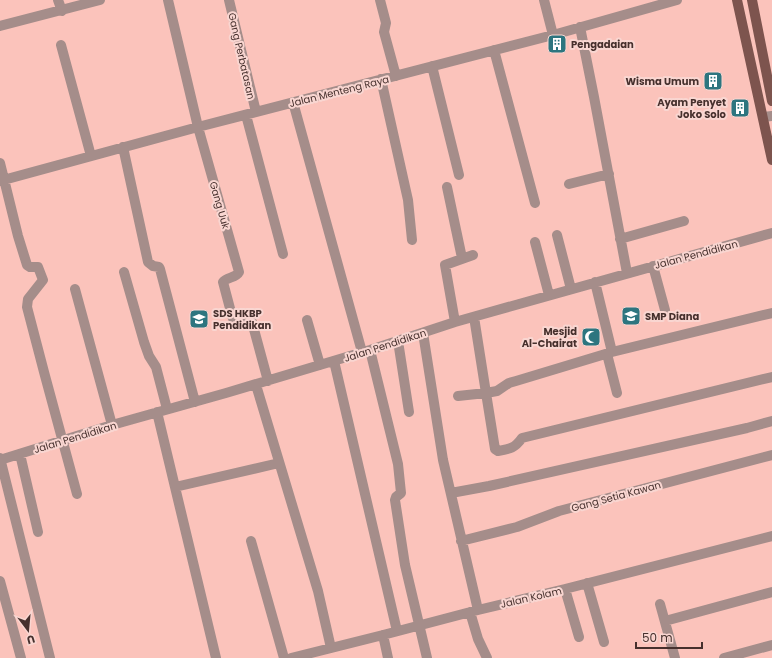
<svg xmlns="http://www.w3.org/2000/svg" width="772" height="658" font-family="Poppins,sans-serif">
	<style>
		.lines { fill: none; stroke-linecap: round; stroke-linejoin: round }
		.minor { stroke: #a58d8a; stroke-width: 10 }
		.major { stroke: #7d544e; stroke-width: 10 }
		.labels { text-anchor: middle; stroke-width: 4; stroke-linejoin: round; paint-order: stroke }
		.poi-label { font-size: 10px; font-weight: bold; fill: #46302d; stroke: #f9d6d1; text-anchor: start }
		.street-label { font-size: 10px; fill: #46302d; stroke: #f9d6d1 }
	</style>
	<rect width="100%" height="100%" fill="#fbc3bb"/>
	<g class="lines">
		<path class="minor" d="M58 0 62 11
			M168 0 198 127 239 272C236 278 227 277 223 282L232 316 236 325 252 322 268 381
			M229 0 256 112
			M380 0 386 23 384 32 396 76
			M544 0 553 35
			M0 26 100 0
			M580 27 594 97 627 273
			M61 45 91 156
			M494 50 535 203
			M432 66 459 175
			M381 79 408 200 412 240
			M293 102 362 352
			M246 115 283 254
			M763 117 772 116
			M123 147 148 262 153 266 159 267 160 269 195 402
			M0 163 18 236 27 265 30 267H38L43 280 28 299 27 307 44 372 77 494
			M0 181 198 127 553 35 677 0
			M569 184 609 174
			M447 187 462 258
			M557 235 571 289
			M620 239 684 221
			M535 242 549 295
			M653 266 665 310
			M124 272 144 342 149 356 156 367 167 409
			M595 282 612 352
			M75 289 112 425
			M474 317 486 393 497 391 509 383 516 381 612 352 772 313
			M307 320 320 365
			M455 322 445 265 473 255
			M423 333 443 460 478 610
			M398 341 409 412
			M370 350 398 464 401 493 396 497 395 500 405 565 427 658
			M607 354 617 393
			M334 361 397 631
			M256 385 318 591 331 648
			M458 396 486 393 495 449 498 451C510 449 515 448 522 438L772 377
			M157 412 216 658
			M20 454 38 532
			M0 458 50 658
			M0 460 112 425 226 393 370 350 455 322 772 233
			M175 487 279 463
			M451 493 489 486 747 428 772 421
			M251 541 284 658
			M461 541 517 527 559 511 772 455
			M0 581 21 658
			M587 583 604 642
			M565 589 579 637
			M660 604 675 658
			M470 612 478 639 487 658
			M665 621 772 592
			M383 635 388 658
			M291 658 383 635 478 610 565 589 772 536
			M724 658 772 645"/>
		<path class="major" d="M737 0 772 160
			M752 0 772 101"/>
	</g>
	<defs>
		<g id="building-square" transform="scale(1)"><rect x="-9" y="-9" width="18" height="18" rx="4" fill="#2d757f" stroke="#f9d6d1"/><path d="M-4-6H4V6H1V3H-1V6H-4ZM-2.5-4.3h1.7v1.8h-1.7ZM.8-4.3h1.7v1.8H.8ZM-2.5-1h1.7V.8h-1.7ZM.8-1h1.7V.8H.8Z" fill="#fff"/></g>
		<g id="university-square" transform="scale(1)"><rect x="-9" y="-9" width="18" height="18" rx="4" fill="#2d757f" stroke="#f9d6d1"/><path d="M0-5L7-2L0 1L-7-2ZM-4 1L0 2.5L4 1V4Q0 6-4 4Z" fill="#fff"/></g>
		<g id="school-square" transform="scale(1)"><rect x="-9" y="-9" width="18" height="18" rx="4" fill="#2d757f" stroke="#f9d6d1"/><path d="M0-5L7-2L0 1L-7-2ZM-4 1L0 2.5L4 1V4Q0 6-4 4Z" fill="#fff"/></g>
		<g id="mosque-square" transform="scale(1)"><rect x="-9" y="-9" width="18" height="18" rx="4" fill="#2d757f" stroke="#f9d6d1"/><path d="M3.5-4.9A6 6 0 1 0 3.5 4.9A5 5 0 1 1 3.5-4.9Z" fill="#fff"/></g>
	</defs>
	<g fill-rule="evenodd">
		<use href="#building-square" x="557" y="44"/>
		<use href="#building-square" x="713" y="81"/>
		<use href="#building-square" x="740" y="108"/>
		<use href="#university-square" x="631" y="316"/>
		<use href="#school-square" x="199" y="319"/>
		<use href="#mosque-square" x="591" y="337"/>
	</g>
	<g class="labels">
		<g class="poi-label">
			<text x="571" y="48">Pengadaian</text>
			<text x="699" y="85" text-anchor="end">Wisma Umum</text>
			<text x="726" y="106" text-anchor="end">Ayam Penyet<tspan x="726" dy="12">Joko Solo</tspan></text>
			<text x="213" y="317">SDS HKBP<tspan x="213" dy="12">Pendidikan</tspan></text>
			<text x="645" y="320">SMP Diana</text>
			<text x="577" y="335" text-anchor="end">Mesjid<tspan x="577" dy="12">Al-Chairat</tspan></text>
		</g>
		<g class="street-label">
			<text transform="translate(242 56) rotate(77)" y="4">Gang Perbatasan</text>
			<text transform="translate(339 91) rotate(-14)" y="4">Jalan Menteng Raya</text>
			<text transform="translate(220 205) rotate(74)" y="4">Gang Uuk</text>
			<text transform="translate(696 254) rotate(-15)" y="4">Jalan Pendidikan</text>
			<text transform="translate(385 345) rotate(-18)" y="4">Jalan Pendidikan</text>
			<text transform="translate(75 437) rotate(-17)" y="4">Jalan Pendidikan</text>
			<text transform="translate(616 496) rotate(-15)" y="4">Gang Setia Kawan</text>
			<text transform="translate(531 597) rotate(-13)" y="4">Jalan Kolam</text>
		</g>
	</g>
	<g transform="translate(28 630) rotate(164)" stroke="#f9d6d1" stroke-width="3" paint-order="stroke">
	<path d="M0-3L7 15L0 10L-7 15Z" fill="#46302d"/>
	<text y="-6" font-size="11" font-weight="bold" text-anchor="middle" fill="#46302d">U</text>
	</g>
	<path d="M636 642v6h66v-6" fill="none" stroke="#46302d" stroke-width="2"/>
	<text x="642" y="642" font-size="12" fill="#46302d" stroke="#f9d6d1" stroke-width="3" paint-order="stroke">50 m</text>
</svg>
